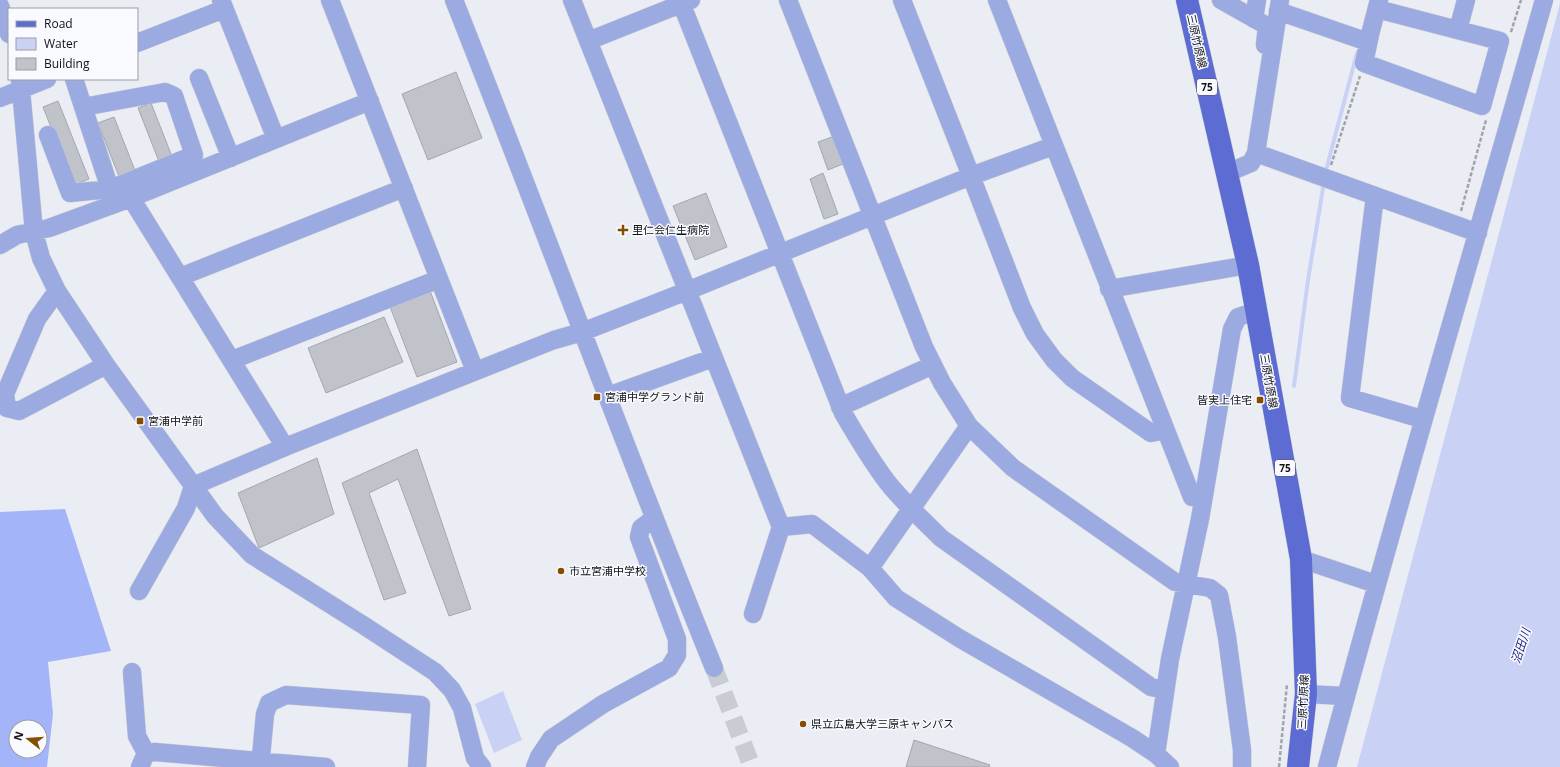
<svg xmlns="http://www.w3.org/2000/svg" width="1560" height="767" font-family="'Open Sans','Noto Sans JP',sans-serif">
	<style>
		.forest { fill: #a4b4f8; fill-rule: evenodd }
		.water { fill: #c9d2f5 }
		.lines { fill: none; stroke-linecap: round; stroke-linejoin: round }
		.stream { stroke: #c9d2f5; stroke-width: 4 }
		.building { fill: #c1c3ca; stroke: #a5a7ae }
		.minor-tunnel { stroke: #caccd3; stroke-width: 18; stroke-dasharray: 18 9; stroke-linecap: butt }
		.minor-casing { stroke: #c8cad1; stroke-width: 19 }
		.major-casing { stroke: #c8cad1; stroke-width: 23 }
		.path { stroke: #a2a4aa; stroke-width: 2.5; stroke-dasharray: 4 2; stroke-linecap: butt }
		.minor { stroke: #9caae2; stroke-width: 18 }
		.major { stroke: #5c6cd2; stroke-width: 22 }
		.poi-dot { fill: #864d00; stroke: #f9faff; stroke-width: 1.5 }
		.labels { text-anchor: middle; stroke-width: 3; stroke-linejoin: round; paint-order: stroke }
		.shield { fill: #f9faff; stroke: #56575a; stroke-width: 1 }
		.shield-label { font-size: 10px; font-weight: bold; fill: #101113 }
		.street-label { font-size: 11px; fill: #101113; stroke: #f9faff }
		.poi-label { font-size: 11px; fill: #101113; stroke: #f9faff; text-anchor: start }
		.water-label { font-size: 12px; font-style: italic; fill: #201f7d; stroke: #f9faff }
	</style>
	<rect width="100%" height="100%" fill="#ebedf5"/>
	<path class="forest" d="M65 509 111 651 48 662 53 714 47 767H0V512ZM16 727H40V751H16Z"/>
	<path class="water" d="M1560 3V767H1357L1557 15Z
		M503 691 522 740 494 753 475 704Z"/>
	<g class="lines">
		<path class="stream" d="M1325 174 1357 53
			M1294 386 1308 280 1324 182"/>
	</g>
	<path class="building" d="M456 72 482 138 428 160 402 94Z
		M58 101 89 179 74 185 43 107Z
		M151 103 173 159 160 164 138 108Z
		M114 117 136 173 120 179 98 123Z
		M832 137 843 164 828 170 818 142Z
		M823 173 838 214 824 219 810 179Z
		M706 193 727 247 695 260 673 206Z
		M429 288 457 362 417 377 389 304Z
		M384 317 403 362 326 393 308 348Z
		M417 449 471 609 449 616 398 479 369 493 406 593 384 600 342 483Z
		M317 458 334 514 259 548 238 493Z
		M914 740 990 765 989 767H906Z"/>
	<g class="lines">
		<path class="minor-tunnel" d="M714 668 752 767"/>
		<g class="minor-casing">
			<path id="minor" d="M221 0 276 139
				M330 0 475 371
				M454 0C542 222 624 446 714 668
				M572 0 781 527 753 614
				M680 0 843 413C857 437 871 461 888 483 904 503 923 520 941 538L1151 687 1165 690
				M788 0 924 347 942 383 969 426 1013 468 1175 582 1210 588 1219 595 1227 637 1242 750V767
				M997 0 1192 497 1203 499
				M1221 0 1267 26 1265 45
				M0 6 9 34
				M1377 9 1500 41 1482 106 1364 63C1368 42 1373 21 1379 0
				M1278 11 1368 42
				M1254 19 1257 0
				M1458 30 1466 0
				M588 41 691 0
				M137 43 224 9
				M199 78 231 158
				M20 79 34 232 41 258 57 291 106 365 215 516 252 555 363 625 435 672 452 690 462 708 475 758 482 767
				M74 79 110 189
				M0 98 47 79
				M48 135 70 193 110 189 194 155 174 96 165 92 83 107
				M1053 146 971 176 1022 308 1035 334 1054 360 1072 378 1151 433 1165 430
				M1256 153 1478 233
				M1227 173 1251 163 1256 153 1280 0
				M1375 196 1350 398 1422 419
				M131 198 285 447
				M0 245 17 235 49 228 131 198 370 101
				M180 277 404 188
				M1109 289 1248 265
				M57 291 37 319 5 394 7 408 19 411 106 365
				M232 360 439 279
				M608 396 713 358
				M840 407 933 365
				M193 486 285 447 554 340 582 332 687 291 971 176 902 0
				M781 527 812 524 870 568 896 598 959 638 1132 738 1156 754 1170 767
				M1301 559 1376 584
				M870 568 969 426
				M139 591 186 508 193 486
				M132 672 137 736 146 753
				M1306 694 1345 696
				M1156 754 1170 659 1200 519 1232 329 1238 317 1257 311
				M140 767 146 753 155 752 326 767
				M260 767 265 714 269 703 286 695 421 705 417 767
				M535 767 539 757 551 739 603 704 669 668 677 655V639L639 537 641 528 653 519
				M1327 767C1395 510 1472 256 1544 0"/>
		</g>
		<g class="major-casing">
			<path id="major" d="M1187 0 1248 265 1301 559 1306 694 1298 767"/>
		</g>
		<path class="path" d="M1511 32 1521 0
			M1331 165 1360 76
			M1461 211 1486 120
			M1279 767 1287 684"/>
		<use href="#minor" class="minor"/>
		<use href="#major" class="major"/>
	</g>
	<g class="poi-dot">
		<path d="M621 224h4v4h4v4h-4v4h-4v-4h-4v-4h4z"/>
		<rect x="593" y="393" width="8" height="8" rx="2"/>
		<rect x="1256" y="396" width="8" height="8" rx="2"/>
		<rect x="136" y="417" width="8" height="8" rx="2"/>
		<circle cx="561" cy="571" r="4"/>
		<circle cx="803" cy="724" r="4"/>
	</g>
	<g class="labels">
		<g class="shield">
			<rect x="1197" y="79" width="20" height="16" rx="3"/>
			<rect x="1275" y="460" width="20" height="16" rx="3"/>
		</g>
		<g class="shield-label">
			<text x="1207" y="91">75</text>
			<text x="1285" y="472">75</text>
		</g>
		<g class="street-label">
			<text transform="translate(1197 41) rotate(77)" y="4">三原竹原線</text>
			<text transform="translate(1269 381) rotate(80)" y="4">三原竹原線</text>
			<text transform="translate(1303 702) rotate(-87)" y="4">三原竹原線</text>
		</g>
		<g class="poi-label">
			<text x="632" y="234">里仁会仁生病院</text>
			<text x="605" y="401">宮浦中学グランド前</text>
			<text x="1252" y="404" text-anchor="end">皆実上住宅</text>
			<text x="148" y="425">宮浦中学前</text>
			<text x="569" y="575">市立宮浦中学校</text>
			<text x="811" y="728">県立広島大学三原キャンパス</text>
		</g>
		<g class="water-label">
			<text transform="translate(1521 646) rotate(-72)" y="4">沼田川</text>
		</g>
	</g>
	<rect x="8" y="8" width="130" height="72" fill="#f9faff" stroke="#9c9da1"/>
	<rect x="16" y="21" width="20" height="6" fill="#5c6cd2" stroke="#9c9da1"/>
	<text x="44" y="28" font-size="12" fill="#101113">Road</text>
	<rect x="16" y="38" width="20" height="12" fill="#c9d2f5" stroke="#9c9da1"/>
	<text x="44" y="48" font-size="12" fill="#101113">Water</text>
	<rect x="16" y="58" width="20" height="12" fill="#c1c3ca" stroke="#9c9da1"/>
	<text x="44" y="68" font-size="12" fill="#101113">Building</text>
	<g transform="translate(28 739) rotate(287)"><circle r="19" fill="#f9faff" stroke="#9c9da1"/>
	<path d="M0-3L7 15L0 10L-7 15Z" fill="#864d00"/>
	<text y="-6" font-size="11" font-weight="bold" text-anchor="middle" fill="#101113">N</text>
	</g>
</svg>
